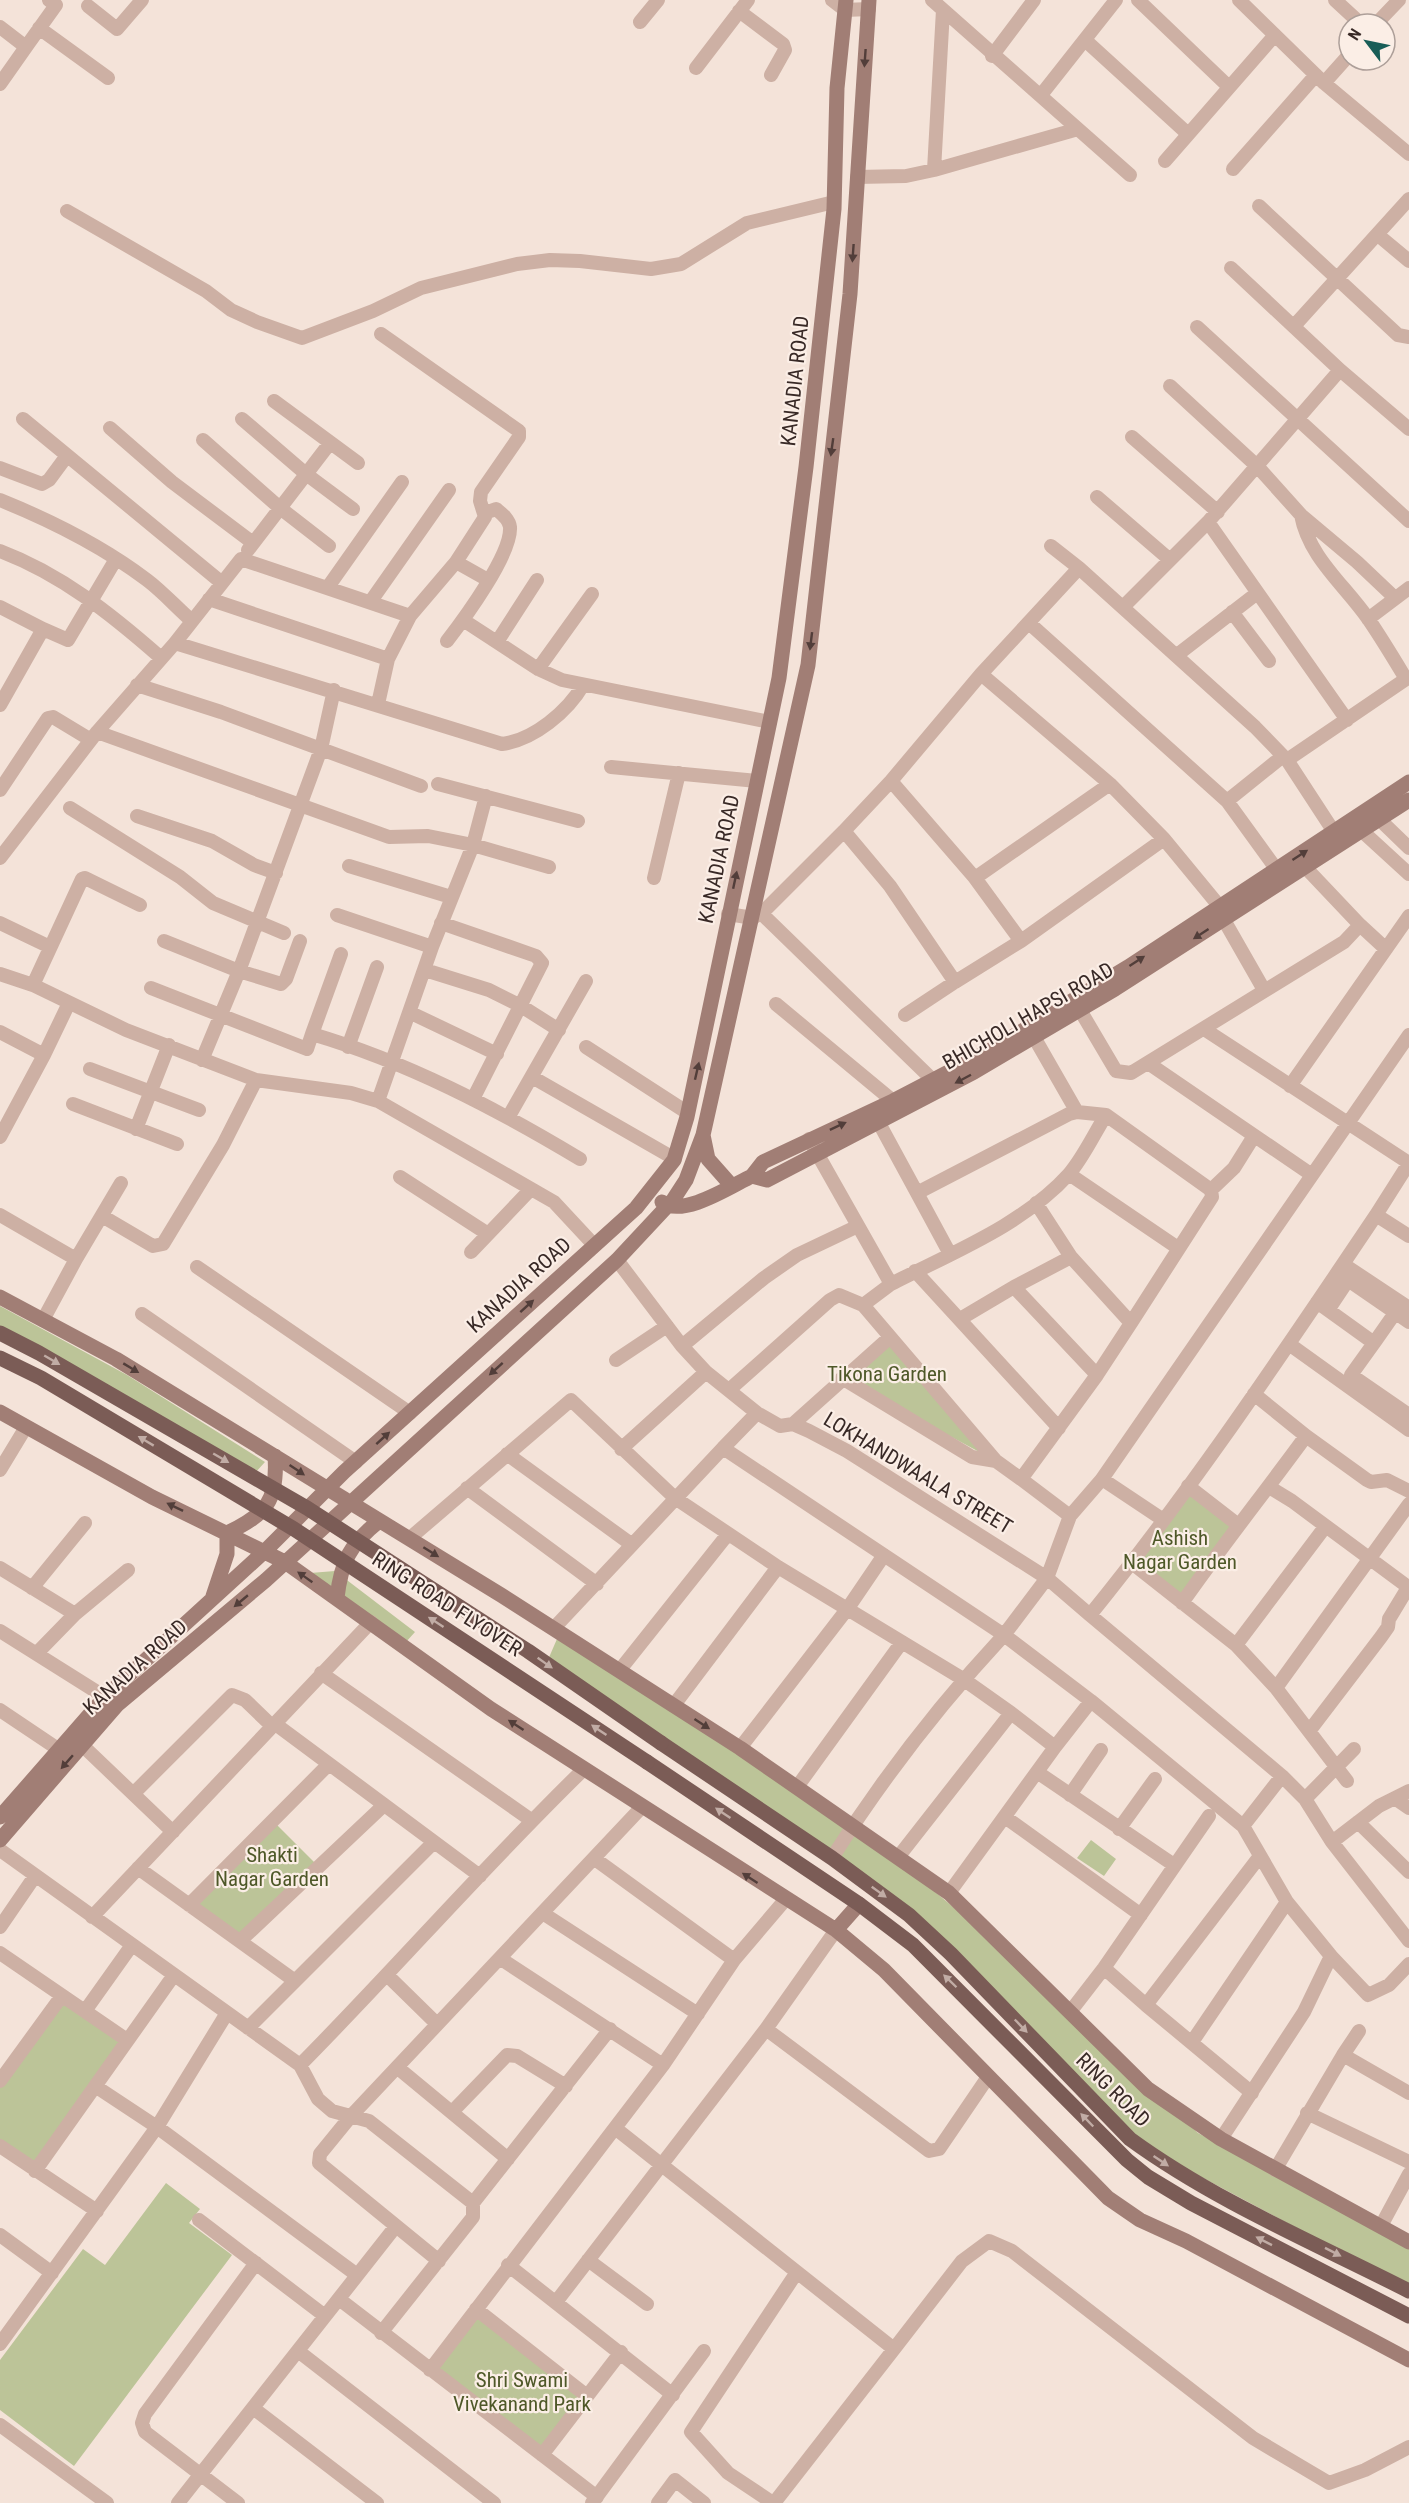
<svg xmlns="http://www.w3.org/2000/svg" width="1409" height="2503" font-family="'Roboto Condensed',sans-serif">
	<style>
		.green { fill: #bcc498 }
		.lines { fill: none; stroke-linecap: round; stroke-linejoin: round }
		.street { stroke: #cdb0a4; stroke-width: 14 }
		.secondary { stroke: #a17e75; stroke-width: 15 }
		.primary { stroke: #7b5c56; stroke-width: 15 }
		.primary-bridge { stroke: #7b5c56; stroke-width: 15 }
		.oneway { fill: #523e3a }
		.oneway2 { fill: #c1aca5 }
		.labels { text-anchor: middle; stroke-width: 4.5; stroke-linejoin: round; paint-order: stroke }
		.street-label { font-size: 21px; fill: #382926; stroke: #fbeee6 }
		.park-label { font-size: 21px; fill: #4e5828; stroke: #fbeee6 }
	</style>
	<rect width="100%" height="100%" fill="#f4e3d9"/>
	<path class="green" d="M0 1306 127 1375 265 1462 255 1473 0 1334Z
		M889 1338 996 1461 846 1380Z
		M1188 1486 1237 1524 1182 1603 1134 1560Z
		M335 1571 415 1632 406 1642 310 1573Z
		M560 1632 834 1807 996 1943 1198 2133 1409 2246V2288L1130 2139 896 1905 544 1669Z
		M273 1821 319 1867 240 1941 189 1905Z
		M1091 1840 1116 1859 1104 1876 1077 1858Z
		M61 1997 127 2040 35 2171 0 2146V2081Z
		M166 2183 200 2209 189 2223 232 2255 74 2466 0 2410V2360L83 2249 105 2265Z
		M478 2313 583 2389 539 2455 436 2372Z"/>
	<g class="lines">
		<path class="street" d="M832 0 845 10 869 9
			M932 0 1130 175
			M1138 0 1229 87
			M1239 0 1324 83 1409 154
			M1335 0 1361 24
			M88 6 117 29 142 0
			M739 11 783 44 785 50 771 75
			M640 22 658 0
			M1376 24 1399 0
			M0 27 26 47 0 84
			M39 28 108 78
			M1085 40 1188 134
			M26 47 56 5 49 0
			M992 56 1034 0
			M696 68 748 0
			M1324 83 1349 55
			M1041 95 1116 0
			M1165 161 1275 35
			M1233 169 1316 75
			M934 170 943 10
			M857 177 906 176 934 170 1078 129
			M1259 206 1398 335 1409 337
			M67 211 206 291 231 310 257 322 302 338 373 311 421 288 517 264 550 260 580 261 651 269 681 264 747 223 834 202
			M1378 235 1409 261
			M1231 268 1340 370 1409 429
			M1294 326 1409 199
			M1197 327 1409 521
			M381 334 519 431V437L481 492 480 501 485 517 456 562 410 616 388 659
			M1170 386 1258 467 1301 515 1357 562 1395 598
			M274 401 358 463
			M23 419 222 583
			M242 419 306 474 353 509
			M110 428 172 482 253 543
			M1132 437 1218 512
			M203 440 280 508 329 546
			M0 468 42 484 49 480 66 457
			M1097 497 1169 559
			M0 500C52 521 102 546 147 580 163 592 177 608 192 621
			M1208 522 1347 720
			M1051 546 1079 568
			M248 550 330 443
			M0 551C61 574 111 614 160 657
			M456 562 488 580
			M328 587 402 482
			M209 599 388 659 378 704
			M371 601 449 490
			M0 607 43 629 0 705
			M1123 607 1208 522 1340 370
			M1232 612 1269 661
			M1368 619 1409 588
			M463 620 538 669 562 680 770 722
			M1029 623 1227 801 1277 870
			M43 629 68 640 116 559
			M447 641C464 619 512 554 510 527 509 519 502 514 496 509L485 513
			M497 642 537 580
			M175 643 502 744C534 740 568 711 583 685
			M1177 655 1256 594
			M538 669 592 594
			M137 685 221 712 421 786
			M97 732 389 837 428 836 473 845 549 867
			M1287 760 1406 679C1394 659 1382 639 1369 620 1345 585 1309 558 1301 515
			M611 767 757 781
			M891 781 975 878
			M438 784 578 821
			M1110 784 1164 839
			M0 790 48 718 53 717 91 740
			M1227 801 1283 756
			M70 808 180 877 213 903 284 933
			M137 816 212 841 254 865 276 873
			M1379 819 1409 848
			M844 831 891 781 981 674
			M1362 831 1409 874
			M0 858 97 732 175 643 241 559 410 616
			M349 866 451 897
			M654 878 679 773
			M761 913 940 1087
			M728 914 753 918 765 910 844 831 890 886 955 982 1021 941 975 878 1110 784 981 674 1079 568 1255 727 1287 760 1334 832
			M337 915 432 947 473 845 486 796
			M1224 920 1264 990
			M0 923 50 947
			M441 923 536 956 542 963 473 1099
			M1360 925 1386 949
			M164 941 239 971 281 984 286 979 300 941
			M1021 941 1164 839 1220 907
			M341 954 312 1034C407 1062 495 1108 580 1159
			M425 970 489 990 521 1006 559 1030
			M0 974 33 985 126 1030 256 1080 351 1093 378 1101 554 1202 594 1245
			M33 985 82 879 85 878 140 905
			M151 988 307 1049 312 1034
			M776 1004 893 1101
			M1080 1010 1116 1071 1131 1073 1344 942 1360 925 1306 868
			M411 1013 497 1054
			M905 1015 955 982
			M1204 1029 1409 1163
			M0 1032 44 1055
			M1034 1037 1077 1112
			M348 1047 377 967
			M586 1047 688 1113
			M202 1060 239 971 321 749 334 690
			M1148 1063 1312 1175
			M90 1069 199 1110
			M532 1077 675 1159
			M1290 1086 1409 916
			M378 1101 432 947
			M73 1104 177 1144
			M873 1112 917 1193 1069 1114 1077 1112 1106 1115C1094 1134 1083 1158 1069 1174 1023 1225 951 1253 891 1284
			M1106 1115 1211 1190 1212 1197 1131 1323
			M509 1116 586 981
			M136 1129 169 1045
			M0 1137 44 1055 69 1003
			M809 1139 891 1284 863 1305 996 1461 1021 1479 1097 1375 1131 1323 1071 1257 1036 1203
			M1069 1174 1178 1248
			M400 1177 488 1234
			M1211 1190 1234 1168 1254 1136
			M917 1193 950 1254
			M0 1215 76 1259 43 1320
			M1376 1215 1409 1163
			M102 1216 153 1246 163 1244 223 1145 256 1080
			M1409 1236 1376 1215 1343 1264 1409 1308
			M471 1252 531 1189
			M1071 1257 1014 1287 1097 1375
			M76 1259 121 1183
			M617 1260 682 1346 706 1372 757 1413 780 1426 793 1424 809 1431 847 1451 1047 1578 1090 1615C1181 1503 1262 1384 1343 1264
			M197 1267 410 1413
			M915 1271 1059 1428
			M1317 1302 1374 1343 1351 1375 1409 1415
			M1328 1310 1348 1280 1409 1322
			M142 1314 356 1462
			M960 1319 1014 1287
			M1374 1343 1395 1313
			M1289 1344 1409 1430
			M682 1346 764 1278 797 1255 858 1226
			M616 1360 667 1326
			M842 1378 972 1457 996 1461
			M729 1390 830 1300 839 1295 863 1305
			M793 1424 889 1338
			M1306 1436 1367 1480 1371 1482 1387 1480 1409 1491
			M723 1448 757 1413
			M621 1449 706 1372
			M507 1454 631 1544
			M0 1470 26 1427
			M1102 1479 1162 1519
			M1188 1486 1237 1524
			M1269 1487 1292 1501 1408 1587
			M467 1488 597 1584
			M1070 1516 1102 1479 1409 1035
			M410 1538 571 1400 675 1498 778 1567 963 1679 1011 1713
			M1132 1563 1236 1645 1276 1688 1347 1781
			M0 1568 75 1614
			M32 1588 85 1523
			M1182 1603C1222 1546 1265 1492 1306 1436L1254 1394
			M1090 1615 1282 1776 1243 1826 1091 1701
			M554 1628 723 1448 1004 1635C941 1703 882 1779 832 1858
			M0 1631 105 1697
			M1236 1645 1325 1527
			M37 1653 75 1614 128 1570
			M619 1671 728 1534
			M321 1673 531 1820
			M1276 1688 1409 1504
			M674 1705 778 1567
			M0 1710 58 1749
			M274 1723 480 1876
			M1310 1730 1381 1637 1388 1627 1389 1619 1409 1586
			M82 1745 173 1832
			M740 1748 848 1608 884 1555
			M1037 1772 1174 1865
			M1282 1776 1305 1799 1332 1842 1409 1941
			M797 1787 902 1642
			M134 1793 232 1695 245 1700 272 1726
			M1070 1795 1101 1750
			M1305 1799 1354 1749
			M1396 1799 1409 1808
			M1005 1817 1141 1915
			M1358 1822 1409 1872
			M1243 1826 1287 1902 1331 1956
			M1119 1829 1155 1779
			M1332 1842 1379 1806 1409 1791
			M0 1850 300 2065 318 2099 332 2111 369 2121 473 2203V2217L381 2333
			M899 1856 1011 1713 1055 1747 1091 1701 1004 1635 1047 1578 1070 1516 1021 1479
			M595 1859 734 1960
			M138 1868 295 1981
			M949 1893 1055 1747
			M189 1905 329 1764
			M544 1914 698 2014
			M92 1917 371 1622
			M0 1927 35 1876
			M240 1941 384 1805
			M0 1953 127 2040
			M501 1959 663 2065
			M1104 1968 1146 2005 1260 1856
			M388 1976 437 2024
			M1146 2005 1252 2093
			M85 2011 132 1945
			M1070 2012 1104 1968 1209 1816
			M248 2028 434 1842
			M766 2029 929 2151 939 2149 988 2077
			M1359 2031 1343 2055 1409 2093
			M1192 2042 1287 1902
			M300 2065C396 1968 486 1864 584 1769
			M398 2068 508 2159
			M0 2081 61 1997
			M95 2086 157 2127 357 2275
			M452 2112 507 2055 517 2056 566 2086
			M1307 2113 1409 2162
			M615 2128 894 2349 774 2503
			M1221 2139 1304 2012 1331 1956 1368 1995 1389 1985 1409 1964
			M0 2146 97 2211
			M1275 2170 1343 2055
			M35 2171 174 1975
			M473 2203 610 2029
			M199 2220 325 2316
			M1381 2226 1409 2174
			M0 2235 52 2273
			M588 2260 647 2304
			M439 2261 319 2163 320 2154 351 2116 641 1808
			M508 2265 673 2395
			M339 2299 597 2497
			M556 2302 766 2029 836 1930
			M476 2309 587 2396
			M0 2344 157 2127 227 2013
			M894 2349 962 2261 989 2241 1012 2251 1253 2438 1329 2483 1365 2470 1409 2447
			M298 2351 494 2503
			M430 2370 663 2065 734 1960 785 1900
			M253 2408 377 2503
			M0 2425 107 2503
			M542 2455 621 2352
			M178 2503 396 2226
			M238 2503 145 2432 142 2423 145 2414 256 2263
			M592 2503 704 2351
			M658 2503 675 2480 704 2503
			M773 2503 728 2473 691 2432 797 2272"/>
		<path class="secondary" d="M703 1135 708 1159 731 1185
			M752 1176 763 1162 893 1101 989 1051 1128 967 1409 782
			M662 1202C683 1218 731 1186 752 1176L767 1180 974 1072 1115 989 1409 800
			M0 1297 116 1359 501 1595 740 1748 949 1893 1148 2089 1221 2139 1409 2242
			M0 1412 152 1497 285 1562 491 1709 836 1930 884 1970 1108 2198 1140 2220 1186 2241 1409 2360
			M213 1596 227 1554V1533C267 1514 278 1500 275 1456
			M337 1598C341 1562 350 1544 379 1521
			M0 1817 105 1697 265 1551 344 1472 636 1208 674 1160 687 1117 779 678 806 467 834 209 837 88 846 0
			M0 1840 117 1705 266 1580 617 1260 673 1200 686 1180 703 1135 808 665 850 294 869 0
			M836 1930 859 1904"/>
		<path class="primary" d="M661 1743 832 1858 909 1915 951 1954 1130 2139C1215 2201 1315 2243 1409 2291
			M647 1762 859 1904 913 1945 1127 2160 1148 2177 1191 2203 1409 2316"/>
		<path class="primary-bridge" d="M0 1333 39 1353 307 1508 528 1651 661 1743
			M0 1358 41 1378 294 1529 647 1762"/>
	</g>
	<defs><path id="oneway-solid" d="M-6-.8H1V-3.2L6.5 0L1 3.2V.8H-6Z" transform="scale(1.5)"/></defs>
	<g class="oneway">
		<use href="#oneway-solid" transform="translate(865 58) rotate(94)"/>
		<use href="#oneway-solid" transform="translate(853 253) rotate(94)"/>
		<use href="#oneway-solid" transform="translate(832 447) rotate(98)"/>
		<use href="#oneway-solid" transform="translate(811 641) rotate(97)"/>
		<use href="#oneway-solid" transform="translate(1300 855) rotate(-33)"/>
		<use href="#oneway-solid" transform="translate(735 880) rotate(-78)"/>
		<use href="#oneway-solid" transform="translate(1201 934) rotate(147)"/>
		<use href="#oneway-solid" transform="translate(1137 961) rotate(-33)"/>
		<use href="#oneway-solid" transform="translate(697 1071) rotate(-77)"/>
		<use href="#oneway-solid" transform="translate(963 1079) rotate(152)"/>
		<use href="#oneway-solid" transform="translate(838 1126) rotate(-25)"/>
		<use href="#oneway-solid" transform="translate(527 1306) rotate(-42)"/>
		<use href="#oneway-solid" transform="translate(131 1368) rotate(31)"/>
		<use href="#oneway-solid" transform="translate(496 1369) rotate(138)"/>
		<use href="#oneway-solid" transform="translate(383 1438) rotate(-42)"/>
		<use href="#oneway-solid" transform="translate(297 1470) rotate(34)"/>
		<use href="#oneway-solid" transform="translate(175 1507) rotate(-154)"/>
		<use href="#oneway-solid" transform="translate(431 1552) rotate(32)"/>
		<use href="#oneway-solid" transform="translate(305 1577) rotate(-145)"/>
		<use href="#oneway-solid" transform="translate(241 1601) rotate(140)"/>
		<use href="#oneway-solid" transform="translate(702 1724) rotate(33)"/>
		<use href="#oneway-solid" transform="translate(516 1725) rotate(-147)"/>
		<use href="#oneway-solid" transform="translate(67 1762) rotate(131)"/>
		<use href="#oneway-solid" transform="translate(750 1878) rotate(-147)"/>
	</g>
	<g class="oneway2">
		<use href="#oneway-solid" transform="translate(52 1360) rotate(30)"/>
		<use href="#oneway-solid" transform="translate(146 1441) rotate(-149)"/>
		<use href="#oneway-solid" transform="translate(221 1458) rotate(30)"/>
		<use href="#oneway-solid" transform="translate(436 1622) rotate(-147)"/>
		<use href="#oneway-solid" transform="translate(545 1663) rotate(35)"/>
		<use href="#oneway-solid" transform="translate(599 1730) rotate(-146)"/>
		<use href="#oneway-solid" transform="translate(723 1813) rotate(-146)"/>
		<use href="#oneway-solid" transform="translate(879 1892) rotate(36)"/>
		<use href="#oneway-solid" transform="translate(950 1981) rotate(-136)"/>
		<use href="#oneway-solid" transform="translate(1021 2026) rotate(46)"/>
		<use href="#oneway-solid" transform="translate(1087 2120) rotate(-134)"/>
		<use href="#oneway-solid" transform="translate(1161 2161) rotate(34)"/>
		<use href="#oneway-solid" transform="translate(1264 2241) rotate(-153)"/>
		<use href="#oneway-solid" transform="translate(1333 2252) rotate(27)"/>
	</g>
	<g class="labels">
		<g class="street-label">
			<text transform="translate(795 381) rotate(-84)" y="7">KANADIA ROAD</text>
			<text transform="translate(719 859) rotate(-78)" y="7">KANADIA ROAD</text>
			<text transform="translate(1028 1016) rotate(-30)" y="7">BHICHOLI HAPSI ROAD</text>
			<text transform="translate(519 1285) rotate(-42)" y="7">KANADIA ROAD</text>
			<text transform="translate(918 1473) rotate(31)" y="7">LOKHANDWAALA STREET</text>
			<text transform="translate(447 1604) rotate(33)" y="7">RING ROAD FLYOVER</text>
			<text transform="translate(135 1667) rotate(-42)" y="7">KANADIA ROAD</text>
			<text transform="translate(1113 2090) rotate(45)" y="7">RING ROAD</text>
		</g>
		<g class="park-label">
			<text x="887" y="1381">Tikona Garden</text>
			<text x="1180" y="1545">Ashish<tspan x="1180" dy="24">Nagar Garden</tspan></text>
			<text x="272" y="1862">Shakti<tspan x="272" dy="24">Nagar Garden</tspan></text>
			<text x="522" y="2387">Shri Swami<tspan x="522" dy="24">Vivekanand Park</tspan></text>
		</g>
	</g>
	<g transform="translate(1367 42) rotate(302)"><circle r="28" fill="#fbeee6" stroke="#ad9f99" stroke-width="1.5"/>
	<path d="M0-4.5L10 22L0 15L-10 22Z" fill="#185d57"/>
	<text y="-9" font-size="16" font-weight="bold" text-anchor="middle" fill="#382926">N</text>
	</g>
</svg>
